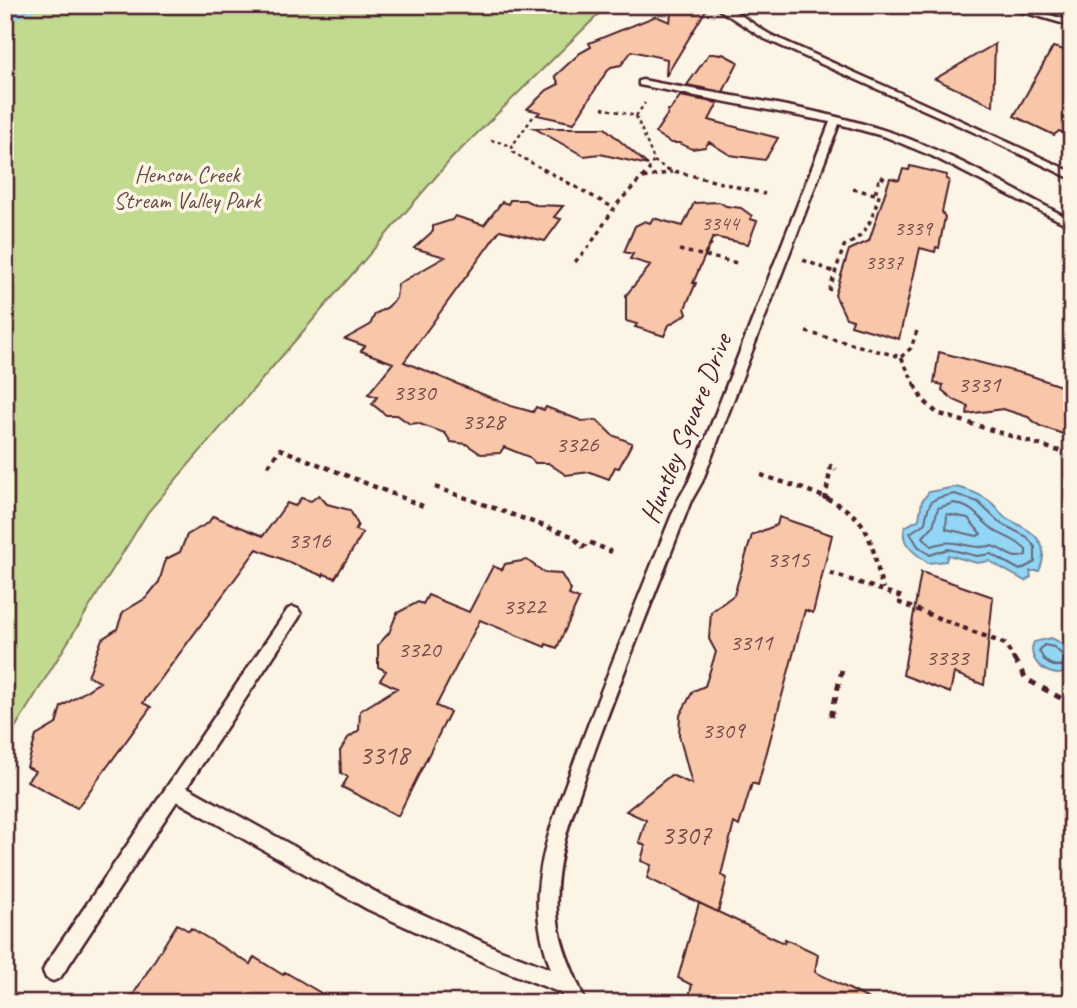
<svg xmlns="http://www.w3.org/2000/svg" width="1077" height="1008" font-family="Caveat,sans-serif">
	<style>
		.green { fill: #c1da90; stroke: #867c5e; stroke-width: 2 }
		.water { fill: #92d5f4; stroke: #758ca4; stroke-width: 2 }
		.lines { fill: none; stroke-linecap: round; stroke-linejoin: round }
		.shore-far1 { stroke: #67687b; stroke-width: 2 }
		.shore { stroke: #67687b; stroke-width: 2.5 }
		.river { fill: #92d5f4; fill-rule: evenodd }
		.building { fill: #f8c6a8; stroke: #4a1f2b; stroke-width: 2 }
		.service-casing { stroke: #4a1f2b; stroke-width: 5 }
		.path-far3 { stroke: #4a1f2b; stroke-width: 2.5; stroke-dasharray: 3.5 3.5; stroke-linecap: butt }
		.path-far2 { stroke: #4a1f2b; stroke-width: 3.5; stroke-dasharray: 4.5 4.5; stroke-linecap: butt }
		.path-far1 { stroke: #4a1f2b; stroke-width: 4.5; stroke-dasharray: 5 5; stroke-linecap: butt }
		.path { stroke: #4a1f2b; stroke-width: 5; stroke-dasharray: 7 7; stroke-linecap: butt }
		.service { fill: #fcf5e5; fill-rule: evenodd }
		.labels { text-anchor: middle; stroke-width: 7; stroke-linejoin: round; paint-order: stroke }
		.far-number-label { font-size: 21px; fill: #76494a }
		.far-park-label { font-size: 23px; fill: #684e44; stroke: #fcf5e5 }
		.number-label { font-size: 24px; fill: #76494a }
		.street-label { font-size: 28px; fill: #4a1f2b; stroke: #fcf5e5 }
		.near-number-label { font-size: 28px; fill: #76494a }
	</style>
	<rect width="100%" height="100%" fill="#fcf5e5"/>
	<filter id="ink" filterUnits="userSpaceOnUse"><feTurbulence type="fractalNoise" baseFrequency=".0143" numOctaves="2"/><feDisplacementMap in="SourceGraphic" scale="14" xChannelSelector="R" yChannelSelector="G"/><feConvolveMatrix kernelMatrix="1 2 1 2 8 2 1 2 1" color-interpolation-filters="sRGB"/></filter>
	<g filter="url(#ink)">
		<path class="green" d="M5 5H583L603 10 452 158 148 512 5 744Z"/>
		<path class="water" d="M955 487C970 490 984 495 995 506 999 510 1001 515 1006 518 1029 530 1053 540 1039 571H1030L1031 577 1025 581 989 561 977 563 948 555 946 561 928 563C916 554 899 544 905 527L919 519 922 501 929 492Z
			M1051 638C1066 644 1072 652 1072 668 1056 685 1024 662 1034 642Z"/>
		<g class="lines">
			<path class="shore-far1" d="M955 494 978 502 1000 523 1027 537 1035 547V562L1020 570 991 554 977 556 948 549 930 555 918 546 910 533 925 523C929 498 931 499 955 494Z
				M954 503C977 508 979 521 997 532 1007 538 1017 540 1026 550V555C1011 562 1004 548 991 546 987 546 983 547 979 547 957 546 956 538 931 546L923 537 933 526 938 508Z
				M947 514 968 518 981 534 977 536 946 529Z
				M1045 661 1039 651 1044 645 1054 647 1069 661"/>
			<path class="shore" d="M1044 659C1050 668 1060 667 1069 664V659"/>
			<path class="river" d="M5 5H38L33 12 5 23Z"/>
		</g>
		<path class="building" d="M672 5H709L666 76 667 59 632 51 621 65 611 67 605 74 574 123 537 115 540 112 527 109 547 90 559 84 555 76 580 53 591 47 589 43 656 16 670 22Z
			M995 44 993 106 935 79Z
			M1053 47 1072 52V137L1059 131 1054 135 1014 116Z
			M709 54H723L738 62 723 92 687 85Z
			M680 96 718 103 709 120 778 138 765 160 730 155 709 142 705 147 692 149 679 143H671L655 133 667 115 668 110H670Z
			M534 128H605L648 165 600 154 584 156Z
			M910 166 947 175 946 179 949 180 942 212 945 217 939 248 936 247 935 252 920 248 899 339 851 325 853 320 846 318 835 295 849 250 869 241 890 178 899 180 903 169 909 170Z
			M510 200H525L535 205 563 206 554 217 561 219 545 241 500 230 404 362 511 406 533 412 536 407 544 410 546 407 582 421 597 420 612 435 632 443 619 468 615 467 609 479 590 472 566 475 548 463H535L529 457 504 447 500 453 481 454 466 444 451 442 445 433 417 423 410 424 397 415H386L372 404 377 397 368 394 393 363 361 351 365 346 345 339 370 325 375 314 388 307 396 298 398 284 445 257 414 248 433 231V226L452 220 455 216 484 225 502 202 508 204Z
			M719 202 726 206 741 208 752 216 750 219 757 221 748 244 713 237 693 283H696L685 308 687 314 669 325 664 336 635 327 637 324 626 321V295L651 265 630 259 633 254 624 252 635 226 645 221 650 223 653 218 683 226 694 203Z
			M939 352 1032 376 1072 390V437L1040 426 1028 417 1003 409 967 414 968 406 954 400 942 390 943 385 934 383Z
			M319 495 327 504 350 510 358 525 355 530 363 533 335 578 324 574 323 576 257 549 143 703 151 707 77 808 27 781 35 771 27 767 36 736 56 724 61 707 100 682 88 676 102 639 117 629 123 612 146 598 159 582 166 559 180 552 187 535 208 523 213 516 263 536 287 503 295 506 301 498 311 501Z
			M779 517 832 535 813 613 805 610 758 785 752 783 739 826 734 823 721 875 727 878 718 912 647 878 651 865 641 861 645 846 639 842 646 820 626 811 671 775 692 784 679 735 680 715 693 691 705 686 716 652 709 639 711 612 734 595 752 535 777 525Z
			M527 560 545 573 561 574 571 590 569 595 579 599 557 648 546 644 545 647 480 620 436 706 450 712 398 816 342 787 348 777 341 773 340 751 348 738 359 730 360 711 397 688 380 680 386 671 378 667V645L389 633 397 613 418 602 423 604 428 595 469 612 493 566 502 570 505 564Z
			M921 572 993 597 984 685 954 673 950 693 903 675Z
			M699 903 784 943 785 939 818 954 815 972 877 1003H687L692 985 678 978Z
			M177 924 189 931 191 928 250 964 254 957 283 975 285 972 338 1003H128Z"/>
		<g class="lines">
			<g class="service-casing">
				<path id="service" d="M712 5C734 5 754 27 773 36 873 81 973 125 1072 172V179L976 133 763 38Z
					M998 5H1012L1072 21V26Z
					M642 80C726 96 813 106 893 133 956 155 1013 190 1072 220V227L932 156 886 137 839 124 702 482 690 503C659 585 626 665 596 747 578 799 553 855 557 912 559 945 574 973 586 1003H565L561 993 487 964 367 909 177 801 60 978 53 981 46 978 43 971 46 964 288 609 293 607 298 609 301 614 298 619 187 787 381 895 498 949 551 969C542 944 536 918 538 891 542 842 562 795 579 749 610 666 644 584 677 502L689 481 830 122 639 85V81Z"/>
			</g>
			<path class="path-far3" d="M602 108 636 116
				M636 116 645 103
				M636 116 654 160 648 171
				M533 117 512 146V152L546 171
				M491 140 512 146
				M654 161 670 171"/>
			<path class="path-far2" d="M543 169 614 208
				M666 169 765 194
				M643 178 672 172
				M853 189 875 194
				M679 250 737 263
				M705 255 714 238
				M803 260 837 273
				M575 262 590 245 617 204 650 169
				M829 291 844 246C867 237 872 218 879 196L875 194 880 176 885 179
				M806 332 901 357 916 387
				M901 357 911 348 918 328"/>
			<path class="path-far1" d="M915 385 922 399 937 413 1072 455
				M268 466 280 449 423 506
				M761 475C792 486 850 499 866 531 875 549 877 570 883 589
				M435 487 572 536 583 547 589 542 612 552
				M825 500 831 466 836 470
				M830 573 902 597 900 603 1005 644 1015 661"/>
			<path class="path" d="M1014 659 1026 679 1066 701 1072 698
				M1066 701 1070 756
				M831 717 842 670"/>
			<use href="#service" class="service"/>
		</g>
	</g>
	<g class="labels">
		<g class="far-number-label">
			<text x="720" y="230">3344</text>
			<text x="913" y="235">3339</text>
			<text x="884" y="269">3337</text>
		</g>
		<g class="far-park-label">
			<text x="187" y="182">Henson Creek<tspan x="187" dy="26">Stream Valley Park</tspan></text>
		</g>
		<g class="number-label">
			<text x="979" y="392">3331</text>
			<text x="414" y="400">3330</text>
			<text x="483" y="429">3328</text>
			<text x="577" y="452">3326</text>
			<text x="309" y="548">3316</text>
			<text x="788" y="567">3315</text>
			<text x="524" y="614">3322</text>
			<text x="751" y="650">3311</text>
			<text x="419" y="657">3320</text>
			<text x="947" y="665">3333</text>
			<text x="723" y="738">3309</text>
		</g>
		<g class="street-label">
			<text transform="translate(685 428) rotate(-68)" y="10">Huntley Square Drive</text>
		</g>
		<g class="near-number-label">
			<text x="384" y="764">3318</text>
			<text x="686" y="844">3307</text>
		</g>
	</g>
	<rect width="1077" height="1008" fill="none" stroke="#fcf5e5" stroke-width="28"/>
	<rect x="14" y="14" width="1049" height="980" fill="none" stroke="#4a1f2b" stroke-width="2.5" filter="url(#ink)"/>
</svg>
